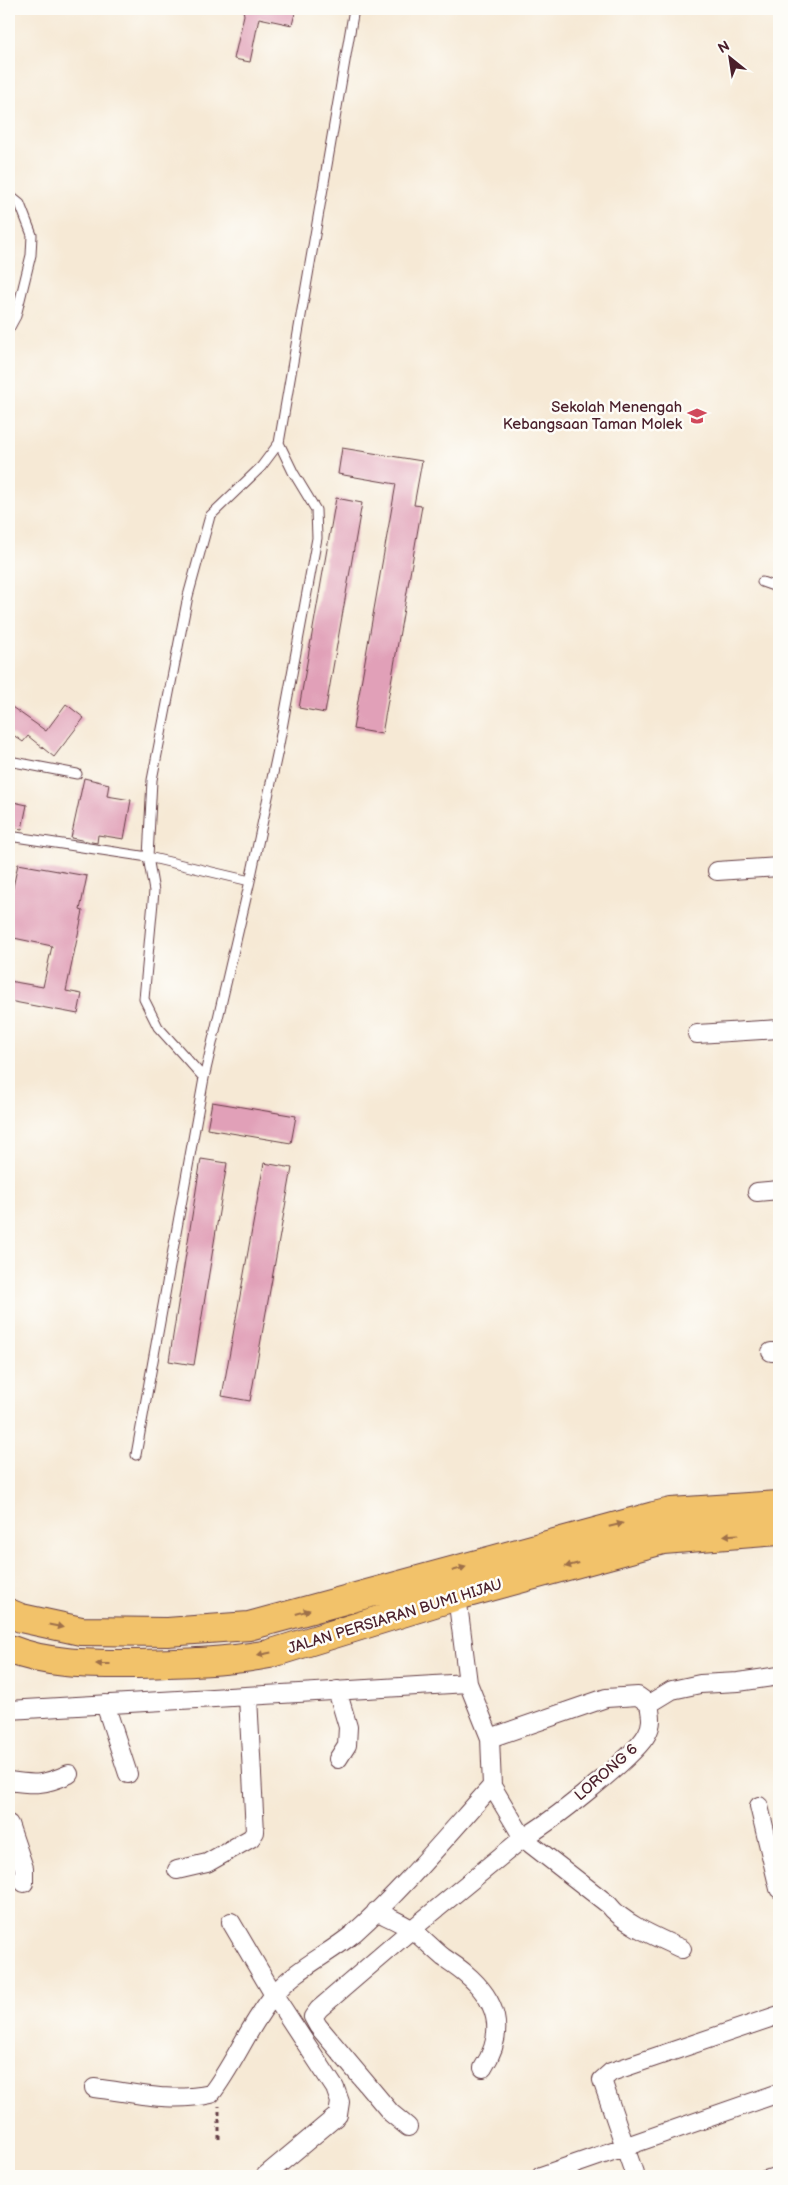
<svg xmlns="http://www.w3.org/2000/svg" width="788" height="2185" font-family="'Balsamiq Sans',sans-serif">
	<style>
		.building { fill: #e1a0b8 }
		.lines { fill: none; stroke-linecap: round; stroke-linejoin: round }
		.service-casing { stroke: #643d44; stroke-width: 11 }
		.minor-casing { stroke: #643d44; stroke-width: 20 }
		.primary-casing { stroke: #643d44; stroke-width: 30 }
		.path { stroke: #643d44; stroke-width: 3; stroke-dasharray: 4 4; stroke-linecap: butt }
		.service { stroke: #fff; stroke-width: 9 }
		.minor { stroke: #fff; stroke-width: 18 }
		.primary { stroke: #f2c26a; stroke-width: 28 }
		.oneway { fill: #9e704a }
		.labels { text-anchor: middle; stroke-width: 5; stroke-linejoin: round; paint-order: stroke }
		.poi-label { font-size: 15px; fill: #4a1f2b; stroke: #fdfcf7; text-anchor: end }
		.street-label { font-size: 15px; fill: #4a1f2b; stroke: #fdfcf7 }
	</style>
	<rect width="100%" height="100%" fill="#fdfcf7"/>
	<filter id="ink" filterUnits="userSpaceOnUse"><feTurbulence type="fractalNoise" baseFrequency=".02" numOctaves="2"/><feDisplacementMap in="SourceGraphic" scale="10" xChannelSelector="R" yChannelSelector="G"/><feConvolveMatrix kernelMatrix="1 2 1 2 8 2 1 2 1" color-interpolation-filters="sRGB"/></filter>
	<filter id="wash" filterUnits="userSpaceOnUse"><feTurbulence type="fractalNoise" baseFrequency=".0096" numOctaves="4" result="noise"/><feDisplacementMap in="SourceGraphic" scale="20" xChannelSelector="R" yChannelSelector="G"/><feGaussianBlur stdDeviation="1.12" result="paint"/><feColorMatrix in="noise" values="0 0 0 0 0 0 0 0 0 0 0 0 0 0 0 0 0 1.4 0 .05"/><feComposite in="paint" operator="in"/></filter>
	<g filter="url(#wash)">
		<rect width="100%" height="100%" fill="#f6e9d5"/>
		<g id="blocks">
			<path class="building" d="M243 9H296L292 25 259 18 250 62 234 59 244 15Z
				M342 448 422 461 414 505 422 506 382 734 353 729 396 484 338 474Z
				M336 498 362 503 325 713 299 708Z
				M66 704 84 718 54 757 28 736 23 742 9 732V705L46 731Z
				M84 778 109 784 107 796 131 800 124 839 98 835 97 843 71 838Z
				M9 801 27 805 22 829 9 827Z
				M18 864 87 876 80 910 83 911 66 991 82 994 78 1014 9 1001V981L43 987 52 946 9 937V906Z
				M212 1102 296 1116 291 1143 207 1129Z
				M201 1159 227 1163 194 1365 169 1361Z
				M264 1163 292 1168 250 1401 222 1396Z"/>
		</g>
	</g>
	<g filter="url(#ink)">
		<use href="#blocks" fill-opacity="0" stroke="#643d44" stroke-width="1"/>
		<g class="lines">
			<g class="service-casing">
				<path id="service" d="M9 195 20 204 32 235 31 255 16 316 9 329
					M762 582 779 588
					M9 761 77 774
					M9 836 148 857 250 881
					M204 1078 158 1027 144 999 154 891 148 857 152 780 188 596 210 516 261 467 279 443
					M136 1455 204 1078 250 881 278 750 317 538 316 510 293 472 279 443 354 9
					M763 2176 779 2171"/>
			</g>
			<g class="minor-casing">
				<path id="minor" d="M717 871 779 867
					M697 1034 779 1029
					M757 1192 779 1190
					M771 1352H779
					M337 1690 348 1727 347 1745 338 1759
					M105 1704 128 1774
					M649 1704 672 1690 700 1684 738 1682 779 1676
					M9 1710 468 1683
					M490 1738 606 1698 638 1696 649 1704C651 1716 653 1723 647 1734 636 1756 547 1825 523 1838L492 1786
					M9 1781C35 1785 44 1785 69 1774
					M759 1806 779 1889
					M9 1824 24 1868V1883
					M177 1870 207 1863 251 1838 255 1832 248 1697
					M376 1911C388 1917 400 1922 411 1929 422 1937 432 1948 443 1957 450 1962 458 1967 465 1973 497 2000 507 2031 483 2068
					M231 1922 274 1995 335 2088 340 2102 338 2115 265 2176
					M94 2088C136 2093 169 2103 211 2094 235 2063 249 2025 274 1995 296 1968 328 1955 354 1933 404 1888 447 1836 492 1786L490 1738 468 1683 457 1596
					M408 2127 391 2113 318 2026 313 2017 319 2009 411 1930 523 1838 609 1905C623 1924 661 1939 682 1949
					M541 2176 779 2093
					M635 2176 602 2080 611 2072 779 2015"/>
			</g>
			<g class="primary-casing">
				<path id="primary" d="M9 1613 21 1618 81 1631 167 1632 249 1626 654 1516 671 1512 779 1505
					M9 1649C48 1665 94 1664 136 1664 180 1663 226 1662 269 1654L457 1596 663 1540 779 1531"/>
			</g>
			<path class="path" d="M219 2139V2106"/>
			<use href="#service" class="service"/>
			<use href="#minor" class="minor"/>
			<use href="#primary" class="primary"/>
		</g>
		<defs><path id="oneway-solid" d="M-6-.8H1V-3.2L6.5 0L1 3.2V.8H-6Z" transform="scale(1.25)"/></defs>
		<g class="oneway">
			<use href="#oneway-solid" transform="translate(616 1525) rotate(-14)"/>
			<use href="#oneway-solid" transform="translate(731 1535) rotate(176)"/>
			<use href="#oneway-solid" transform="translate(572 1565) rotate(165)"/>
			<use href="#oneway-solid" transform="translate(459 1569) rotate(-16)"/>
			<use href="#oneway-solid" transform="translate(303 1612) rotate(-16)"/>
			<use href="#oneway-solid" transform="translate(56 1626) rotate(12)"/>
			<use href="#oneway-solid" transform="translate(264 1654) rotate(168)"/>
			<use href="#oneway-solid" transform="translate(103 1664) rotate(180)"/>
		</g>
	</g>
	<defs>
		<g id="school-bare" transform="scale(1.5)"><path d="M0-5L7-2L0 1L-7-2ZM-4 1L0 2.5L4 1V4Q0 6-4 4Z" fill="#d1495b" stroke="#fdfcf7" stroke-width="2.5" paint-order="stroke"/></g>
	</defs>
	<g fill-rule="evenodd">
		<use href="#school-bare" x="697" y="416"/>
	</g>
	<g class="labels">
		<g class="poi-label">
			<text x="682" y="412">Sekolah Menengah<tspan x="682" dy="17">Kebangsaan Taman Molek</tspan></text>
		</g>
		<g class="street-label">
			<text transform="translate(395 1616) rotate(-17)" y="5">JALAN PERSIARAN BUMI HIJAU</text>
			<text transform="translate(606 1772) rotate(-41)" y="5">LORONG 6</text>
		</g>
	</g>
	<rect width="788" height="2185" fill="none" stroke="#fdfcf7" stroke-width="30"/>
	<g transform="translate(730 58) rotate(330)" stroke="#fdfcf7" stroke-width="4" paint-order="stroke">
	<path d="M0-4L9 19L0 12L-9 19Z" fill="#4a1f2b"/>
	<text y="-8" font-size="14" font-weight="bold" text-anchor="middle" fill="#4a1f2b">N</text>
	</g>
</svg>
